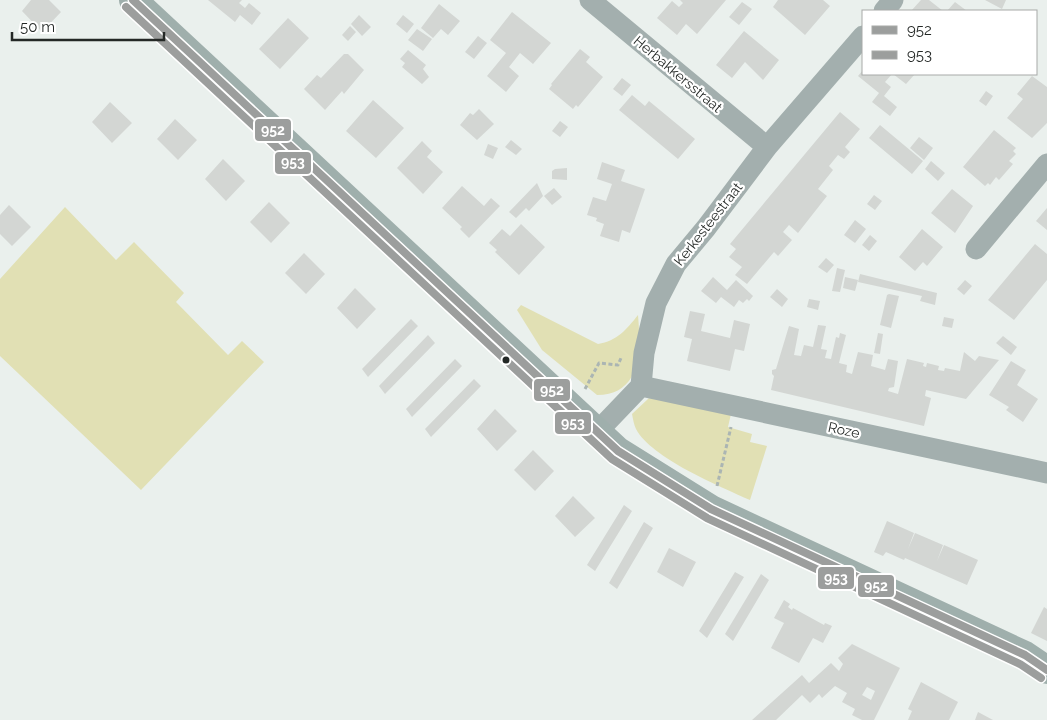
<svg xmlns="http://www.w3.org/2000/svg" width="1047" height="720" font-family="Raleway,sans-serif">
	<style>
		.green { fill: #e1e0b4 }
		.building { fill: #d3d6d3; fill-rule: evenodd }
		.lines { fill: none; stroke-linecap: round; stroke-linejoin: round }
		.path { stroke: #abb5b3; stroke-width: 3; stroke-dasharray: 4 2.5; stroke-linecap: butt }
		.street { stroke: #a3afae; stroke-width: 21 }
		.secondary { stroke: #9fafac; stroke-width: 28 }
		.bus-1-casing { stroke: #fff; stroke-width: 11 }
		.bus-2-casing { stroke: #fff; stroke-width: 11 }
		.bus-1 { stroke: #9c9e9d; stroke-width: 8 }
		.bus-2 { stroke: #9c9e9d; stroke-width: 8 }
		.bus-dot { fill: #242826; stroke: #fff; stroke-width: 2 }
		.labels { text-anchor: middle; stroke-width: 4.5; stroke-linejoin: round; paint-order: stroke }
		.street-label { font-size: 14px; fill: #242826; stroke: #fff }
		.line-badge { stroke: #fff; stroke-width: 2 }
		.badge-label { font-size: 14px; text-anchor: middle; font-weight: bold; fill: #fff }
	</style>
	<rect width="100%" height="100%" fill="#eaf0ed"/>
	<path class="green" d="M65 207 116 260 134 242 184 293 176 302 228 355 242 341 264 362 141 490 0 356V279Z
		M521 305 598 344C617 341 627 329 638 315 641 349 642 395 597 395L542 350 517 310Z
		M649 398 731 414 728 427 752 434 750 442 767 446 750 500C721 487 651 458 636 429 634 425 633 419 632 414Z"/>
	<path class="building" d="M31 0H49L61 12 42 32 22 11Z
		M208 0H242L239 3 245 8 249 3 261 13 252 25 240 15 235 22Z
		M680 0H726L697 34 686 24 677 35 657 18 672 1 679 7 683 3Z
		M778 0H823L830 6 805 35 773 7Z
		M921 0H929L943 11H911Z
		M985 0H1006L1002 9Z
		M742 2 752 9 739 25 729 17Z
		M955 2 967 11H947Z
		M439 4 460 21 448 35 441 29 433 38 421 28Z
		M512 12 551 43 533 64 520 53 509 67 519 76 506 92 487 76 506 53 490 40Z
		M359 15 371 27 362 36 351 24Z
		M403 15 414 24 407 33 396 24Z
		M288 18 309 38 280 69 259 49Z
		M350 26 356 32 348 41 342 35Z
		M417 29 432 39 423 51 408 40Z
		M744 31 779 60 763 80 745 62 732 78 716 65Z
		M478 36 487 43 474 59 465 52Z
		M580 49 590 57 586 62 603 77 578 107 576 105 573 109 549 89 552 85 551 84Z
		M408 50 426 65 423 69 429 77 422 84 402 67 405 63 400 59Z
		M344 54H348L364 70 344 94 342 91 325 110 304 89 317 75 321 78Z
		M863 70V74H892L885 82 891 87 884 96 897 107 890 116 872 102 879 93 858 76Z
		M893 74H915L906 84Z
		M1032 76 1047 87V123L1032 138 1007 118 1023 99 1017 94Z
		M622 78 631 85 622 96 613 89Z
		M986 91 993 96 986 106 979 101Z
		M632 95 645 106 649 101 695 139 678 159 619 110Z
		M373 100 404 128 376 158 346 131Z
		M110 102 132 123 112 143 92 122Z
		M479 109 494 124 477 140 460 125 470 113 473 115Z
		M840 112 860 129 845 147 850 152 844 159 838 155 829 166 833 170 818 189 827 196 798 233 789 225 783 232 792 240 778 256 774 252 747 284 735 275 742 267 729 257 736 249 730 244Z
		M175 119 197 140 178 160 157 139Z
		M560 121 568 127 560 137 552 131Z
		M880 125 923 161 912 174 869 138Z
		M994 130 1016 148 1013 151 1016 154 1009 161 1013 164 999 180 996 177 990 185 988 183 985 186 963 167Z
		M919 137 933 148 924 160 910 148Z
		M511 140 522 149 516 155 505 147Z
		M422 141 432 151 427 157 443 172 423 194 397 168Z
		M488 144 498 148 493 159 484 155Z
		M223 159 245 181 226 201 205 179Z
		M931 161 945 173 938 181 925 169Z
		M602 162 625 170 621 181 645 189 630 233 622 230 619 242 600 236 604 224 596 221 597 218 587 215 593 197 606 201 612 184 597 179Z
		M567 168V180L552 179V171L555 169Z
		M537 183 543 196 529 211 526 208 516 218 509 212Z
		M462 186 484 206 491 198 500 206 469 238 460 229 462 227 442 208Z
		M554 188 562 197 552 205 544 196Z
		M952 189 973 206 955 233 931 213Z
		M874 195 882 201 875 210 867 204Z
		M269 202 290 223 271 243 250 222Z
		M9 205 31 227 12 246 0 234V215Z
		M1047 208V230L1036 221Z
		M855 220 866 229 855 243 844 235Z
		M521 224 545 247 519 275 495 252 497 250 489 243 502 229 510 236Z
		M922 229 943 247 927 266 923 262 915 271 899 257Z
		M870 235 877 241 869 251 862 245Z
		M1035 244 1047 254V280L1014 320 988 300Z
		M304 253 325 274 306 294 285 273Z
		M826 258 834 265 827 273 818 267Z
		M837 268 845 270 840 292 832 291Z
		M860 274 937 293 935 305 920 301 922 296 858 282Z
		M713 277 727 290 736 280 753 296 749 301 747 299 743 303 739 300 734 307 721 297 716 303 701 291Z
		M845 277 858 280 855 291 843 288Z
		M965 280 972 286 964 295 957 289Z
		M355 288 376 309 357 329 337 308Z
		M777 289 788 299 782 307 770 297Z
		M889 294 899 296 891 328 880 325 887 295Z
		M809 299 820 301 818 310 807 307Z
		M690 311 705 314 701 331 730 338 734 320 750 324 744 351 735 349 730 371 687 361 692 339 684 337Z
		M944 317 954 319 952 328 942 326Z
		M411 319 418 326 368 377 362 369Z
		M818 325 826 326 821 349 827 350 825 358 831 359 836 337 839 338 840 333 846 335 839 363 847 365 846 372 852 374 858 352 873 355 871 366 885 370 888 359 898 361 894 387 889 388 888 391 898 394 907 359 924 363 923 366 926 367 927 363 939 366 938 370 944 371 945 368 960 371 964 352 975 361 979 356 999 360 966 399 926 390 925 396 931 398 924 426 771 390 774 376 772 374V370L776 369 789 326 799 329 794 355 801 356 804 345 813 347Z
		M878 333 883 334 880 354 874 353Z
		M428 335 435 343 385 394 379 386Z
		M1003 336 1017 347 1011 355 996 343Z
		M455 359 462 366 412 417 406 409Z
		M1011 361 1026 370 1017 385 1038 399 1023 422 1006 410 1009 407 989 395Z
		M474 379 481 386 431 437 425 429Z
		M495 409 517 431 497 451 477 429Z
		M533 450 554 471 535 491 514 470Z
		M573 496 595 518 575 537 555 516Z
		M624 505 632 511 595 571 587 565Z
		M887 521 914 533 908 549 915 533 943 545 937 561 944 545 978 560 967 585 905 558 904 560 886 552 883 556 874 552Z
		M644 522 653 528 617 589 609 583Z
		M669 548 696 562 683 587 657 572Z
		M735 572 744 577 707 638 699 631Z
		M761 574 769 580 733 641 725 634Z
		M784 600 790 604 788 607 792 610 793 608 824 625 825 623 832 626 823 643 813 638 799 663 771 648 784 623 774 618Z
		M1044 607 1047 609V641L1031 633Z
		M852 644 900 668 874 720H862L852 715 855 709 842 702 847 693 835 686 822 698 819 694 810 703 802 695 776 720H752L802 675 809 683 831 663 839 671 843 664 838 658ZM867 687 875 691 871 700 862 695Z
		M921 682 958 702 949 720H908L912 711 908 709Z
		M978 712 993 720H975Z"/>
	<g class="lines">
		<path class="path" d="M585 389 599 363 618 365 621 358
			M717 486 731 427"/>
		<path class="street" d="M590 0 767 147
			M884 11 893 0
			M976 249 1047 164
			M641 386 1047 473
			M597 432 641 386 644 353 656 303 676 264 706 228 767 147 863 36"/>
		<path class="secondary" d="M133 0 618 451 711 509 1025 655 1047 670"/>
		<g class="bus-1-casing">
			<path id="bus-1" d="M133 0 618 451 711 509 1025 655 1047 670"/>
		</g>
		<g class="bus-2-casing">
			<path id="bus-2" d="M126 7 612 459 707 518 1020 664 1041 678"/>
		</g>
		<use href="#bus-1" class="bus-1"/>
		<use href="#bus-2" class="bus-2"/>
	</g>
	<circle class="bus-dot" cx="506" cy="360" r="4.5"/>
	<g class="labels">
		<g class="street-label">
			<text transform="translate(678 74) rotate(40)" y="5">Herbakkersstraat</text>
			<text transform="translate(708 224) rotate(-52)" y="5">Kerkesteestraat</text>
			<text transform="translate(844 430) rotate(12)" y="5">Roze</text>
		</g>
	</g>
	<g class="line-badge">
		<rect x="254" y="118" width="38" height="24" rx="5" fill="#9c9e9d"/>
		<rect x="274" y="151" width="38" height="24" rx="5" fill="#9c9e9d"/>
		<rect x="533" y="378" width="38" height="24" rx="5" fill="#9c9e9d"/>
		<rect x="554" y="411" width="38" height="24" rx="5" fill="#9c9e9d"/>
		<rect x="817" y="566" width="38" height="24" rx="5" fill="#9c9e9d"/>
		<rect x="857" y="574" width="38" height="24" rx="5" fill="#9c9e9d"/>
	</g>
	<g class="badge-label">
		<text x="273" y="135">952</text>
		<text x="293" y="167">953</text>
		<text x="552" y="395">952</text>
		<text x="573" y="428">953</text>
		<text x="836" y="583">953</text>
		<text x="876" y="591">952</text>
	</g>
	<rect x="862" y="10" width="175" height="65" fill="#ffffff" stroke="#a7a9a8"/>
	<rect x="872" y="26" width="25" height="8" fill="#9c9e9d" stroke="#a7a9a8"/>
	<text x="907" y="35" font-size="15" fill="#242826">952</text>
	<rect x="872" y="51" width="25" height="8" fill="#9c9e9d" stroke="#a7a9a8"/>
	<text x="907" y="60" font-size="15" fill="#242826">953</text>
	<path d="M12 32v8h152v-8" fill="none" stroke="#242826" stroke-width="2.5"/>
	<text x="20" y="32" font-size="15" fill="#242826" stroke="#ffffff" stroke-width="4" paint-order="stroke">50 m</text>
</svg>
